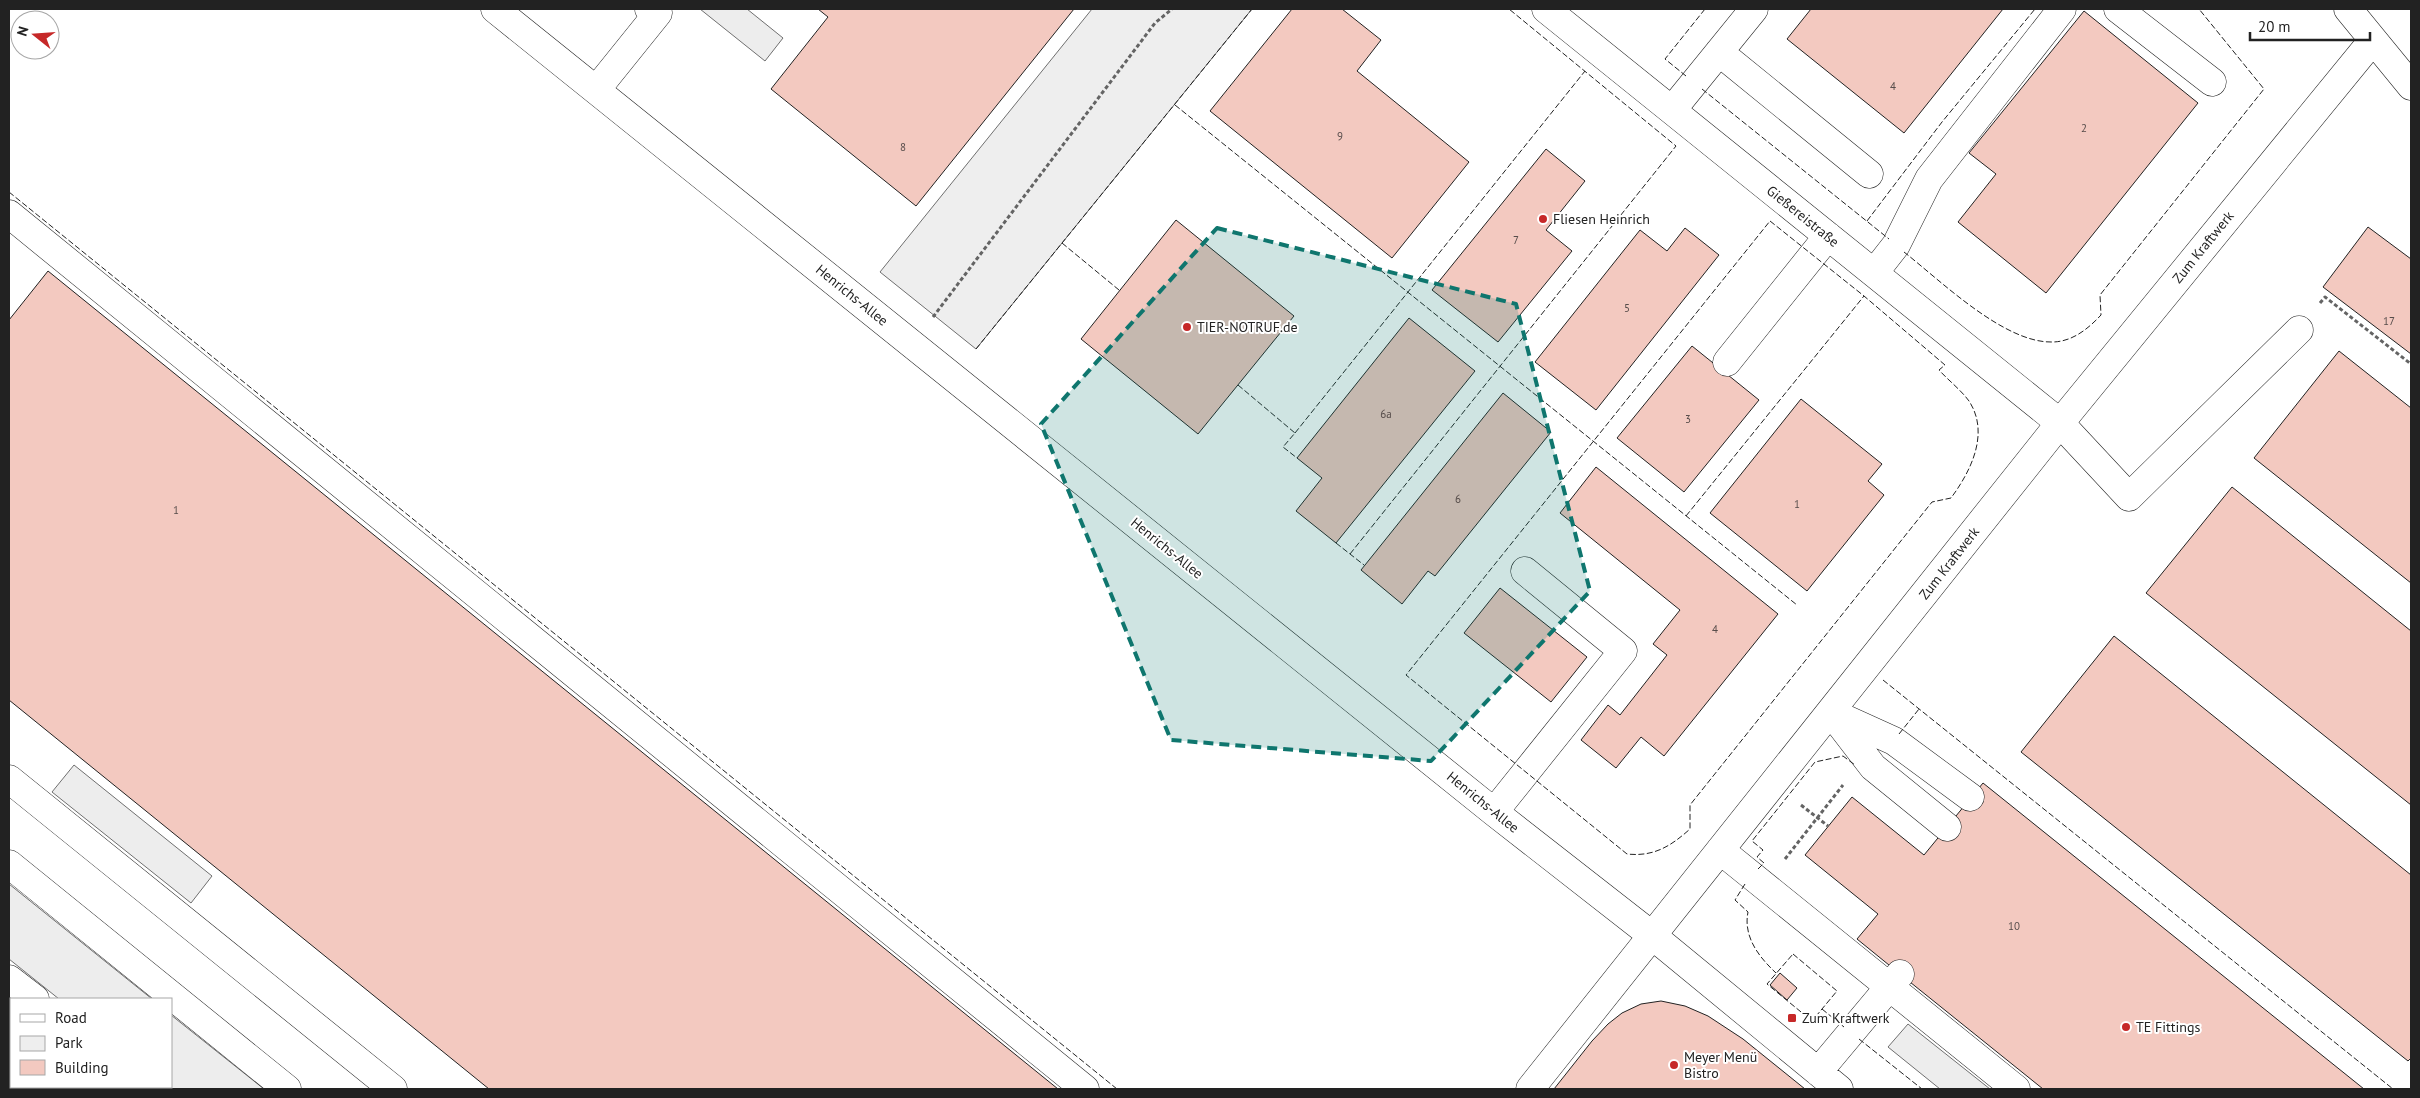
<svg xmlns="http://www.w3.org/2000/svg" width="2420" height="1098" font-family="'PT Sans',sans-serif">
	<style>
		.green { fill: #eee; stroke: #6f6f6f }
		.parking { fill: #ededed; stroke: #6f6f6f }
		.building { fill: #f3c9c0; stroke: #222 }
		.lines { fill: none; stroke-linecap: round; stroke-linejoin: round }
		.minor-casing { stroke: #222; stroke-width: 29 }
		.path { stroke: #646464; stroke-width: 3; stroke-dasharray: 4 2.5; stroke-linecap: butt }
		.minor { stroke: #fff; stroke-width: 28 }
		.fence { stroke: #222; stroke-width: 1; stroke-dasharray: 6 2.5; stroke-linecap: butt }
		.marked { fill: #0f766e; fill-opacity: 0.2; stroke: #0f766e; stroke-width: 4; stroke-dasharray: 10 6; stroke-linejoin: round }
		.poi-dot { fill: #c62828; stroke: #fff; stroke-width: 2 }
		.labels { text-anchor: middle; stroke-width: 4; stroke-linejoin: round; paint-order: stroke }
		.number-label { font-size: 11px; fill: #564c4a }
		.street-label { font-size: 14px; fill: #222; stroke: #fff }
		.poi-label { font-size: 14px; fill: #222; stroke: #fff; text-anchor: start }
	</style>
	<rect width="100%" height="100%" fill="#fff"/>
	<path class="green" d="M1092 9H1252L976 349 880 272Z"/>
	<path class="parking" d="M700 9H747L783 38 765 61Z
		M74 765 212 876 191 903 52 792Z
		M9 884 152 999H59L9 959Z
		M171 1015 264 1089H171L168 1087H171Z
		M1908 1024 1990 1089H1940L1888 1047Z"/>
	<path class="building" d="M818 9H1074L916 206 771 89 828 17Z
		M1292 9H1342L1381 40 1357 71 1469 162 1392 258 1210 111Z
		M1811 9H2003L1904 133 1787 39Z
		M2084 11 2198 103 2046 293 1958 222 1996 174 1969 153Z
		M1546 149 1585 181 1546 230 1572 251 1498 342 1432 290Z
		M1176 220 1294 316 1198 434 1081 339Z
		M2368 227 2411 259V354L2323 287Z
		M1685 228 1719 255 1596 410 1535 362 1640 230 1667 251Z
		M48 271 1058 1089H489L9 700V320Z
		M1409 318 1475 371 1336 543 1296 511 1322 478 1297 458Z
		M1692 346 1759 400 1684 492 1617 438Z
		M2339 351 2411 408V583L2254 458Z
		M1503 393 1551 432 1435 576 1428 571 1402 604 1361 570Z
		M1801 399 1882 464 1868 481 1884 495 1807 591 1710 513Z
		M1596 467 1778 614 1664 756 1641 737 1616 768 1581 740 1608 705 1620 715 1667 655 1653 644 1680 610 1560 513Z
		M2232 487 2411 631V805L2146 593Z
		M1500 588 1587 657 1551 702 1464 633Z
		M2114 636 2411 875V1058L2408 1061 2021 752Z
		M1983 783 2364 1089H2043L1900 974 1857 939 1878 914 1805 855 1852 797 1924 855Z
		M1780 973 1797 988 1787 1000 1770 985Z
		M1661 1001 1685 1006 1708 1016 1743 1039 1805 1089H1554L1592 1041 1608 1024 1622 1013 1641 1004Z"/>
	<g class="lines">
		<g class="minor-casing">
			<path id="minor" d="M495 9 1494 812 1654 937 1839 1089
				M1546 9 2060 423 2129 497 2299 330
				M2118 9 2212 82
				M2348 9 2411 86
				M1719 52 1869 174
				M596 90 658 13 649 9
				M1672 110 1754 9
				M9 214 1085 1089
				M1874 273 1896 245 1929 179 2062 9
				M1727 362 1828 236
				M1830 712 1894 741 1970 797
				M1833 715 1873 767 1947 827
				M9 779 393 1089
				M1494 812 1623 651 1525 571
				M1720 850 2016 1089
				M9 864 287 1089
				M9 979 35 999
				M1818 1072 1900 974
				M145 1087 148 1089
				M1530 1089 2060 423 2373 40"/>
		</g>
		<path class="path" d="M2320 303 2325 297 2411 364
			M933 317 1155 23 1172 9
			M1801 805 1828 826
			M1785 859 1843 785"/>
		<use href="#minor" class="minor"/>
		<path class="fence" d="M1686 76 1665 59 1705 9
			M1702 89 1889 239
			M1175 105 1797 605
			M9 192 1117 1089
			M1770 221 1864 296 1945 365 1939 370C1948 380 1961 390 1969 401 1990 433 1971 471 1951 498L1932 502 1690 805V829C1671 846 1654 857 1627 854L1406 675Z
			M1867 221 1942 122 2035 9
			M1062 243 1119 290
			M1904 252C1941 281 2004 343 2052 342 2072 342 2088 329 2101 315L2100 295 2264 89 2199 9
			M976 349 1252 9
			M1238 385 1295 433 1283 447 1297 458
			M1295 433 1585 71
			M1686 516 1864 296
			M1336 543 1364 565
			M1350 554 1676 146 1509 9
			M1883 680 2393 1089
			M1899 734 1919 709
			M1758 869 1764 863 1757 857 1763 850 1752 841 1815 762 1843 756 1855 765
			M1745 884 1735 900 1748 912C1743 937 1759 957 1776 973
			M1793 954 1837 991 1812 1021 1767 984Z
			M1822 1009 1844 1027
			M1859 1039 1922 1089
			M9 1040 11 1042
			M66 1087 69 1089"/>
	</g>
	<path class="marked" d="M1217 228 1516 304 1590 591 1431 761 1171 740 1041 424Z"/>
	<g class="poi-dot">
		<circle cx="1543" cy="219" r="5"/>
		<circle cx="1187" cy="327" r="5"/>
		<rect x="1787" y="1013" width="10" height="10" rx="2.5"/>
		<circle cx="2126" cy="1027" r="5"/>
		<circle cx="1674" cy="1065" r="5"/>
	</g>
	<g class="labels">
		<g class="number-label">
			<text x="1893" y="90">4</text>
			<text x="2084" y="132">2</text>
			<text x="1340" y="140">9</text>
			<text x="903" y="151">8</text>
			<text x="1516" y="244">7</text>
			<text x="1627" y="312">5</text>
			<text x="2389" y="325">17</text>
			<text x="1386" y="418">6a</text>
			<text x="1688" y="423">3</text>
			<text x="1458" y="503">6</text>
			<text x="1797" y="508">1</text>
			<text x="176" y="514">1</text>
			<text x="1715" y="633">4</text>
			<text x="2014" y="930">10</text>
		</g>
		<g class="street-label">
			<text transform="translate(1803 216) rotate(39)" y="5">Gießereistraße</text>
			<text transform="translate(2203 247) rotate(-51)" y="5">Zum Kraftwerk</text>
			<text transform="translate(852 295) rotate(39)" y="5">Henrichs-Allee</text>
			<text transform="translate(1167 548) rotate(39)" y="5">Henrichs-Allee</text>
			<text transform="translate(1949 563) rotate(-52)" y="5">Zum Kraftwerk</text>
			<text transform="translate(1483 802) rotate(39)" y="5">Henrichs-Allee</text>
		</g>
		<g class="poi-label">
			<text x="1553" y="224">Fliesen Heinrich</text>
			<text x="1197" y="332">TIER-NOTRUF.de</text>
			<text x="1802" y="1023">Zum Kraftwerk</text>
			<text x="2136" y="1032">TE Fittings</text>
			<text x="1684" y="1062">Meyer Menü<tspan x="1684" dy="16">Bistro</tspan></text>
		</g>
	</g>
	<rect width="2420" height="1098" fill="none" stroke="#222222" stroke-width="20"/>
	<rect x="10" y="998" width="162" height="90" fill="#ffffff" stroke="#a7a7a7"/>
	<rect x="20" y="1014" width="25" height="8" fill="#ffffff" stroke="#a7a7a7"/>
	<text x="55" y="1023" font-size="15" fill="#222222">Road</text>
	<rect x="20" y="1036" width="25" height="15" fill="#eeeeee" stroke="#a7a7a7"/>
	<text x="55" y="1048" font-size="15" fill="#222222">Park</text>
	<rect x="20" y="1060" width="25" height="15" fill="#f3c9c0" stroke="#a7a7a7"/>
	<text x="55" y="1073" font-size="15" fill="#222222">Building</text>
	<g transform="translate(35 35) rotate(287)"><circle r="24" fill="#ffffff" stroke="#a7a7a7"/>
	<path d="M0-4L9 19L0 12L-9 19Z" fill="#c62828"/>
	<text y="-8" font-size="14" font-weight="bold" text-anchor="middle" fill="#222222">N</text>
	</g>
	<path d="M2250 32v8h120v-8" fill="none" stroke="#222222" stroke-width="2.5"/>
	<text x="2258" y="32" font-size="15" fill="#222222" stroke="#ffffff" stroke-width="4" paint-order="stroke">20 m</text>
</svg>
